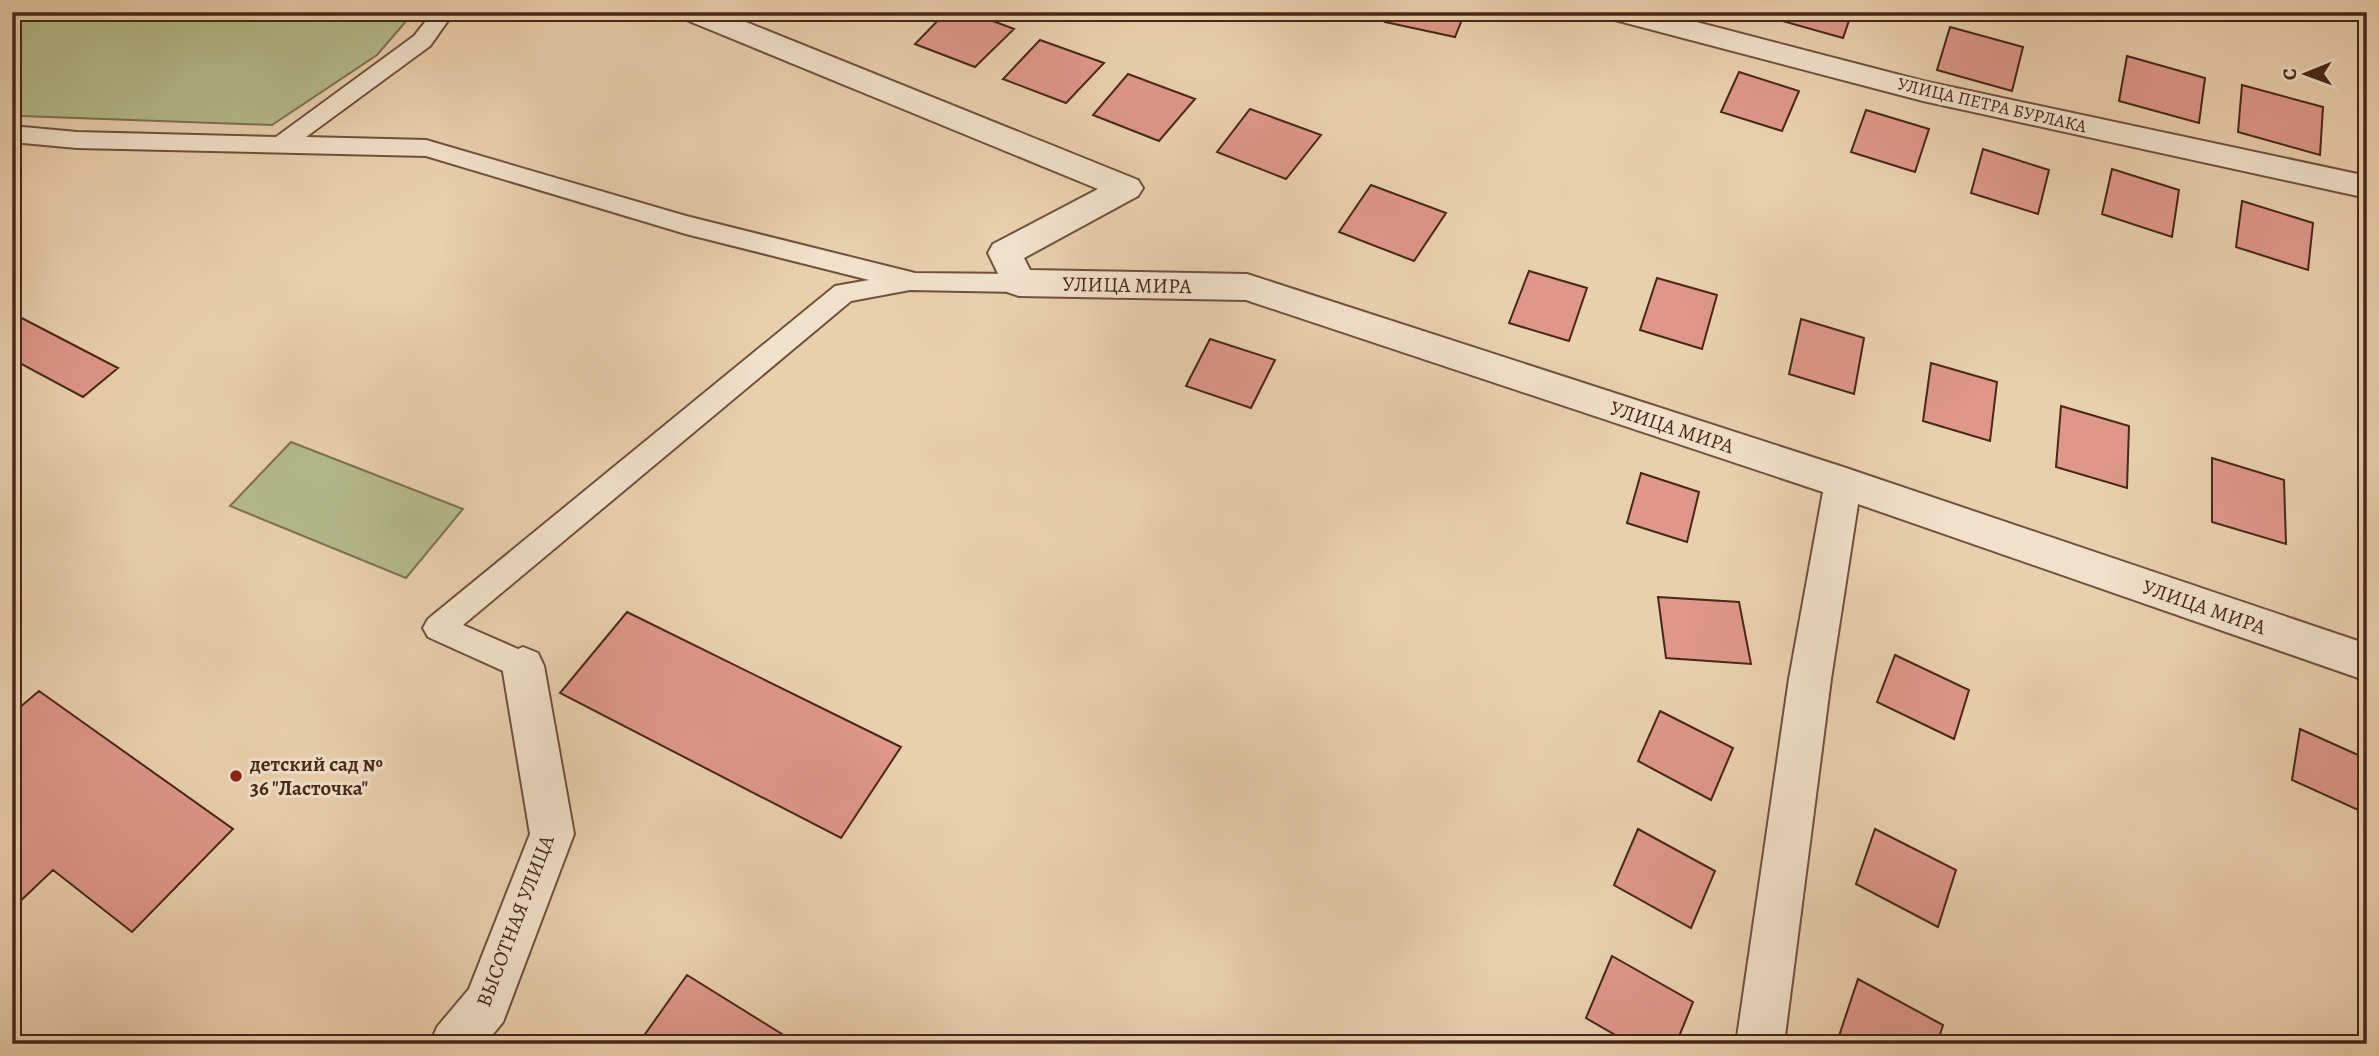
<svg xmlns="http://www.w3.org/2000/svg" width="2379" height="1056" font-family="Alegreya,serif">
	<style>
		.green { fill: #b5bb8b; stroke: #7e7152; stroke-width: 2 }
		.building { fill: #de978a; stroke: #482718; stroke-width: 2 }
		.lines { fill: none; stroke-linecap: round; stroke-linejoin: round }
		.service-casing { stroke: #70513d; stroke-width: 4 }
		.minor-casing { stroke: #70513d; stroke-width: 4 }
		.service { fill: #f1e0ca; fill-rule: evenodd }
		.minor { fill: #f1e0ca; fill-rule: evenodd }
		.poi-dot { fill: #8f2418; stroke: #f1e0ca; stroke-width: 2.5 }
		.labels { text-anchor: middle; stroke-width: 6; stroke-linejoin: round; paint-order: stroke }
		.far-street-label { font-size: 18px; fill: #482718; stroke: #f1e0ca }
		.street-label { font-size: 21px; fill: #482718; stroke: #f1e0ca }
		.poi-label { font-size: 21px; font-weight: bold; fill: #482718; stroke: #f1e0ca; text-anchor: start }
	</style>
	<rect width="100%" height="100%" fill="#e9d0ad"/>
	<filter id="stains"><feTurbulence type="fractalNoise" baseFrequency=".00286" numOctaves="4"/><feColorMatrix values="0 0 0 0 .2 0 0 0 0 .09 0 0 0 0 .02 0 0 0 .5 -.17"/></filter>
	<radialGradient id="worn" r=".72"><stop offset=".6" stop-color="#630" stop-opacity="0"/><stop offset="1" stop-color="#630" stop-opacity=".3"/></radialGradient>
	<path class="green" d="M12 12H414L377 55 272 125 21 116 12 112Z
		M291 442 463 509 406 578 230 506Z"/>
	<path class="building" d="M946 12H969L1014 29 975 67 915 44Z
		M1389 12H1465L1455 37 1385 22Z
		M1774 12H1852L1843 38 1772 18Z
		M1950 27 2023 47 2012 91 1937 70Z
		M1040 40 1104 63 1066 103 1003 79Z
		M2127 56 2205 78 2199 123 2119 101Z
		M1739 72 1799 91 1782 131 1721 112Z
		M1128 74 1195 99 1159 141 1093 115Z
		M2242 85 2323 107 2320 155 2238 132Z
		M1250 109 1321 135 1286 179 1217 152Z
		M1866 110 1929 129 1915 172 1851 152Z
		M1983 149 2049 170 2038 214 1971 193Z
		M2112 169 2179 190 2172 237 2102 214Z
		M1371 185 1446 213 1414 261 1339 232Z
		M2242 201 2313 223 2308 270 2236 247Z
		M1529 271 1587 288 1569 341 1509 323Z
		M1657 278 1717 295 1702 349 1640 330Z
		M12 313 118 368 83 397 12 359Z
		M1801 319 1864 338 1854 394 1789 374Z
		M1210 339 1275 360 1251 408 1186 386Z
		M1931 363 1997 382 1990 441 1923 421Z
		M2061 406 2129 426 2127 488 2056 467Z
		M2212 458 2284 480 2286 544 2212 522Z
		M1641 473 1699 492 1687 542 1627 523Z
		M1658 597 1739 602 1751 664 1666 658Z
		M627 612 901 747 841 838 560 693Z
		M1895 655 1969 690 1954 739 1877 702Z
		M39 691 233 829 132 932 53 870 12 909V714Z
		M1660 711 1733 748 1711 800 1638 761Z
		M2300 729 2367 759V814L2292 780Z
		M1638 829 1715 871 1691 928 1614 885Z
		M1875 829 1956 870 1938 927 1856 884Z
		M1612 956 1693 1002 1676 1044H1631L1586 1018Z
		M687 975 798 1044H638Z
		M1858 979 1943 1025 1937 1044 1837 1042Z"/>
	<g class="lines">
		<g class="service-casing">
			<path id="service" d="M433 12H454L430 46 306 137 426 140 686 216 915 273 1019 274 1028 276 1031 283 1028 290 1019 292 910 290 851 301 463 625 534 656 538 666 534 676 523 680 428 637 423 628 428 619 835 286 869 280 686 234 426 156 77 148 12 142V126L77 132 276 137 414 36Z"/>
		</g>
		<g class="minor-casing">
			<path id="minor" d="M680 12H721L1138 180 1143 188 1138 196 1024 258 1030 270 1247 274 1843 467 2367 644V681L1858 504 1831 679 1784 1044H1736L1789 679 1823 492 1246 300 1019 296 1007 292 988 253 993 244 1098 189 684 19Z
				M1607 12H1658L1923 81 2367 176V198L1923 101 1611 19Z
				M523 647 538 653 544 666 574 834 503 1022 485 1044H430L437 1027 469 989 530 834 502 666 508 653Z"/>
		</g>
		<use href="#service" class="service"/>
		<use href="#minor" class="minor"/>
	</g>
	<circle class="poi-dot" cx="236" cy="776" r="7"/>
	<g class="labels">
		<g class="far-street-label">
			<text transform="translate(1992 105) rotate(13)" y="6">УЛИЦА ПЕТРА БУРЛАКА</text>
		</g>
		<g class="street-label">
			<text transform="translate(1127 285) rotate(1)" y="7">УЛИЦА МИРА</text>
			<text transform="translate(1672 427) rotate(18)" y="7">УЛИЦА МИРА</text>
			<text transform="translate(2204 607) rotate(19)" y="7">УЛИЦА МИРА</text>
			<text transform="translate(515 921) rotate(-69)" y="7">ВЫСОТНАЯ УЛИЦА</text>
		</g>
		<g class="poi-label">
			<text x="250" y="771">детский сад №<tspan x="250" dy="24">36 "Ласточка"</tspan></text>
		</g>
	</g>
	<rect width="2379" height="1056" fill="none" stroke="#e9d0ad" stroke-width="42"/>
	<rect x="14" y="14" width="2351" height="1028" fill="none" stroke="#482718" stroke-width="3.5"/>
	<rect x="21" y="21" width="2337" height="1014" fill="none" stroke="#482718" stroke-width="2"/>
	<g transform="translate(2306 74) rotate(269)" stroke="#f1e0ca" stroke-width="5" paint-order="stroke">
	<path d="M0-5L12 26L0 18L-12 26Z" fill="#482718"/>
	<text y="-10" font-size="19" font-weight="bold" text-anchor="middle" fill="#482718">С</text>
	</g>
	<rect width="100%" height="100%" filter="url(#stains)"/>
	<rect width="100%" height="100%" fill="url(#worn)"/>
</svg>
